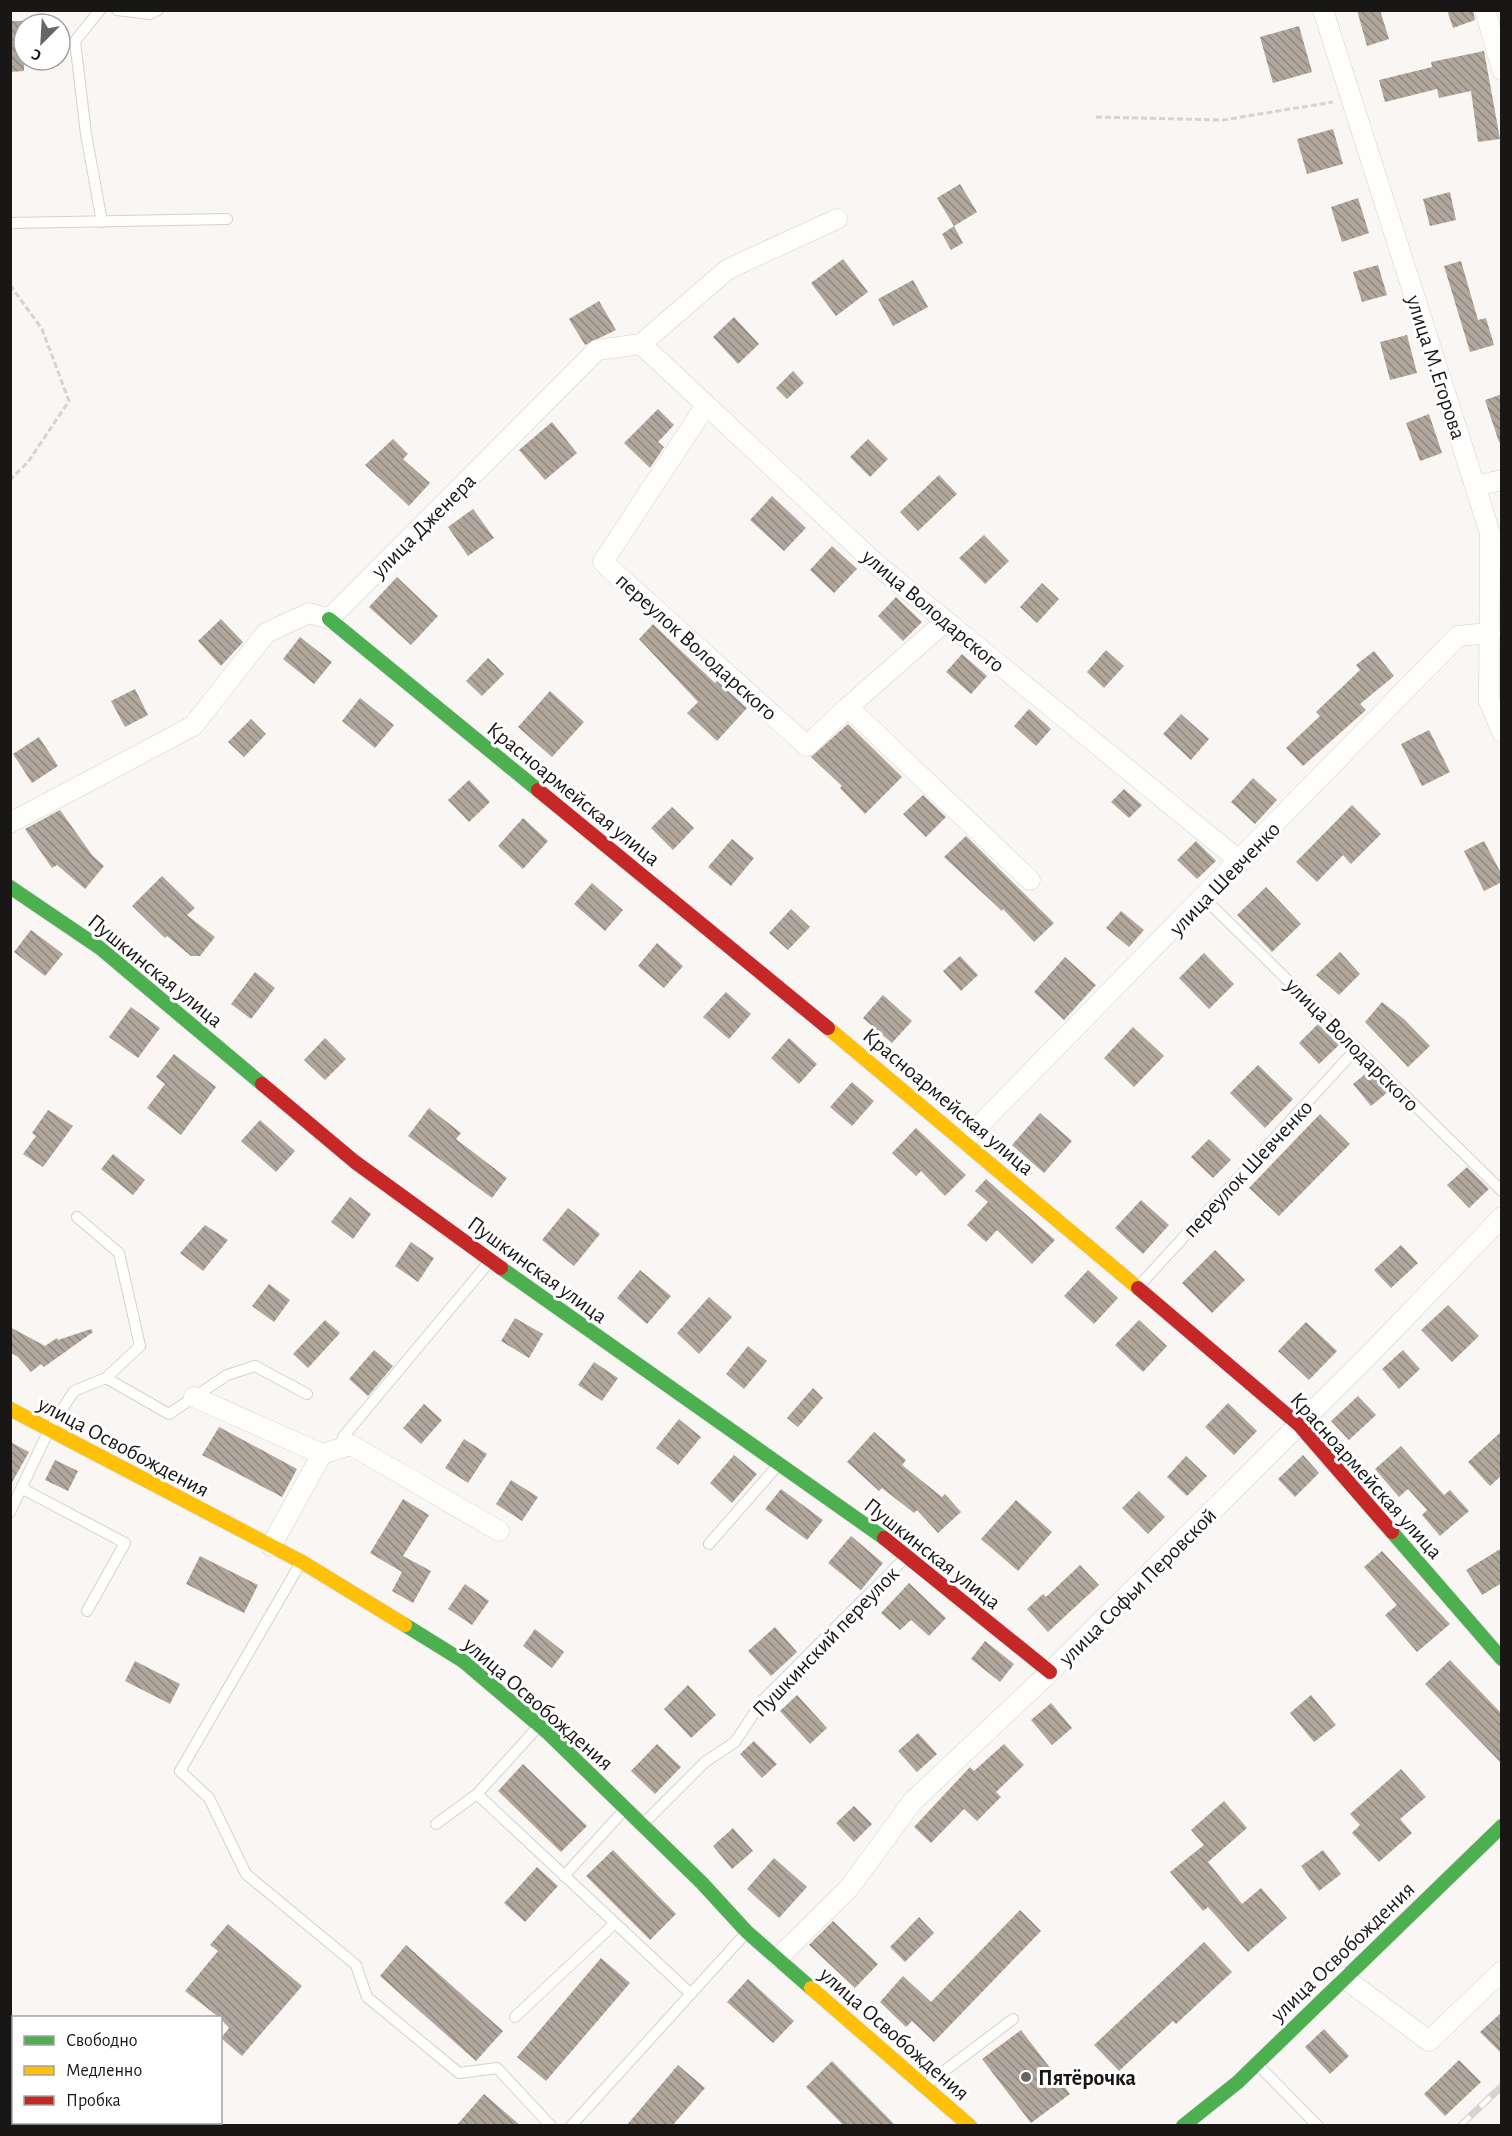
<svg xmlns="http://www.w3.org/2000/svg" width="1512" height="2136" font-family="'Alegreya Sans',sans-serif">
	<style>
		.building { fill: url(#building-back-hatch) }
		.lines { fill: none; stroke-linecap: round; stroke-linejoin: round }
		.lane-casing { stroke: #d4d2d1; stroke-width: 12 }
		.street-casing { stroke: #d4d2d1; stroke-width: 21 }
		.fast-casing { stroke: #d4d2d1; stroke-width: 15 }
		.slow-casing { stroke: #d4d2d1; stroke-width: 15 }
		.jam-casing { stroke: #d4d2d1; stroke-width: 15 }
		.path { stroke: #d5d4d3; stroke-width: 3; stroke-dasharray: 6 3; stroke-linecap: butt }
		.lane { stroke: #fefefd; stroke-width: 10 }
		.street { stroke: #fefefd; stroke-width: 20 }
		.fast { stroke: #4caf50; stroke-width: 14 }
		.slow { stroke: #ffc107; stroke-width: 14 }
		.jam { stroke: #c62828; stroke-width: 14 }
		.rail-casing { stroke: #d4d4d4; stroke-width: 7 }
		.rail { stroke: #fff; stroke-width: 4.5; stroke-dasharray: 14; stroke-linecap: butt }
		.poi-dot { fill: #676564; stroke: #fff; stroke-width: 2 }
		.labels { text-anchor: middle; stroke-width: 6; stroke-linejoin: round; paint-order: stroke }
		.street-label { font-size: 22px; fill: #191716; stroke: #fff }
		.poi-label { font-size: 22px; font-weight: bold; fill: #191716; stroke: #fff; text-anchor: start }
	</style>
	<defs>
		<pattern id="building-back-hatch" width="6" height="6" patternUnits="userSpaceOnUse" patternTransform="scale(1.5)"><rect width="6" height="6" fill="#b1a79d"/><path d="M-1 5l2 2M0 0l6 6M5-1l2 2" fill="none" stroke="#8f877f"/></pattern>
	</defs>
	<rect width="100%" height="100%" fill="#f9f6f4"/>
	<path class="building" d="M1357 10H1380L1389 39 1367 46Z
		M1447 10H1473L1475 20 1453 28Z
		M10 21H24V71L10 72Z
		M1299 26 1312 72 1273 83 1260 37Z
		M1484 51 1500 139 1478 142 1471 91 1439 98 1437 89 1385 102 1379 80 1432 67 1431 62Z
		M1333 129 1343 164 1307 174 1297 139Z
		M960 184 977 212 954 226 937 198Z
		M1450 192 1456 220 1430 226 1423 199Z
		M1358 198 1369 233 1342 242 1331 207Z
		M954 226 963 243 951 250 942 234Z
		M843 259 868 292 836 316 811 283Z
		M1461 261 1478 320 1486 318 1494 345 1470 352 1444 266Z
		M1378 265 1387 295 1362 302 1353 272Z
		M913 280 928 307 893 326 878 299Z
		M599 301 616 330 585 345 569 319Z
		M734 317 759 344 738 364 713 337Z
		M1407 335 1417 373 1390 380 1380 342Z
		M793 371 804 383 787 399 776 388Z
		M1502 394V442H1499L1485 400Z
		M658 409 674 425 658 442 664 447 650 468 624 443Z
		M1429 414 1442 453 1420 461 1406 423Z
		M552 422 577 453 545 480 519 450Z
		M393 439 408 454 403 459 430 483 409 506 365 465Z
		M868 439 888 459 870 477 850 457Z
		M939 475 957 494 918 531 900 512Z
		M772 496 806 528 784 551 750 520Z
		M473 509 494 538 468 556 448 527Z
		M984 535 1009 561 985 584 959 558Z
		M832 546 857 569 834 593 810 570Z
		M397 577 438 616 411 645 369 607Z
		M1042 583 1059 599 1037 623 1020 607Z
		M896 597 922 622 903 641 878 616Z
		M221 619 243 642 221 666 198 641Z
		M653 624 715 683 717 681 747 708 717 741 687 713 698 702 639 639Z
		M300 637 332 662 314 684 283 659Z
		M1106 650 1124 666 1104 688 1087 672Z
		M1374 651 1394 676 1360 704 1366 710 1303 766 1286 748 1320 716 1316 712 1360 670 1356 665Z
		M962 654 987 676 971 694 946 672Z
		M488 658 504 674 482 696 466 681Z
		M135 689 148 715 125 727 111 701Z
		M550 691 584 722 552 757 518 727Z
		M360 698 394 725 375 748 342 721Z
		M1029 709 1051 729 1036 746 1014 726Z
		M1181 714 1209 739 1191 760 1163 734Z
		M251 719 266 734 244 757 228 742Z
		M848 724 902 777 865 814 840 788 842 786 811 757Z
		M1429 730 1450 772 1422 786 1401 744Z
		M39 737 58 766 32 783 13 754Z
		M1253 778 1277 800 1255 824 1231 802Z
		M469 780 490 802 469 822 448 800Z
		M1124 789 1142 805 1129 818 1111 802Z
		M923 795 946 817 926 837 903 814Z
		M1352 805 1381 834 1351 864 1343 855 1317 882 1296 862Z
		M672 807 694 828 673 850 651 828Z
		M60 810 92 855 104 866 85 889 57 865 52 868 25 829Z
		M523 818 548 841 523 869 498 846Z
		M966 836 1054 923 1034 942 1003 909 1002 911 944 857Z
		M732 839 754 858 731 886 708 867Z
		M1196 841 1216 861 1197 879 1177 860Z
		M1484 841 1502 875V882L1484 891 1464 851Z
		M162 876 195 908 187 915 215 937 200 956H191L167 936 165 938 132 906Z
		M592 883 623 910 605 931 574 904Z
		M1266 887 1301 924 1272 952 1237 915Z
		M791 909 810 927 788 950 769 933Z
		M1121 911 1144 930 1129 947 1106 928Z
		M31 930 63 954 45 976 14 952Z
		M657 943 683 966 664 988 638 966Z
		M1340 952 1360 974 1339 995 1316 975Z
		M1204 953 1234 984 1209 1009 1179 978Z
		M960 956 978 975 961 991 943 971Z
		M1065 957 1096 985 1064 1020 1034 992Z
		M255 972 275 988 251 1019 231 1004Z
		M726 992 751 1014 729 1039 703 1017Z
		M883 995 912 1021 892 1043 863 1018Z
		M1382 1002 1404 1019 1430 1046 1408 1067 1365 1022Z
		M131 1007 160 1028 138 1058 109 1037Z
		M1318 1024 1339 1045 1319 1064 1299 1043Z
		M1133 1027 1164 1056 1134 1087 1104 1058Z
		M325 1038 346 1059 325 1080 304 1060Z
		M789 1038 817 1064 799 1084 771 1058Z
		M174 1054 216 1087 181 1135 147 1108 165 1084 156 1077Z
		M1258 1065 1293 1099 1265 1128 1230 1093Z
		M1369 1071 1389 1091 1371 1106 1353 1084Z
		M852 1082 874 1101 852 1126 830 1107Z
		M429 1108 461 1133 456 1139 507 1178 492 1198 408 1136Z
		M48 1110 73 1126 43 1167 23 1154 36 1136 32 1133Z
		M1040 1113 1072 1141 1044 1173 1012 1145Z
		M1320 1114 1350 1144 1279 1216 1249 1188Z
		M260 1120 295 1151 276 1172 241 1141Z
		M916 1128 966 1175 945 1196 921 1171 916 1176 892 1153Z
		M1209 1139 1231 1160 1213 1178 1191 1157Z
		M113 1154 145 1180 133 1195 101 1169Z
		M1467 1167 1489 1189 1469 1208 1447 1185Z
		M986 1179 1055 1240 1032 1264 997 1230 986 1242 967 1225 988 1202 975 1191Z
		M350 1197 371 1214 353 1239 331 1222Z
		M1141 1200 1169 1225 1143 1254 1115 1228Z
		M568 1208 600 1234 574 1266 542 1240Z
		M205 1225 228 1240 203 1271 180 1253Z
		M411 1242 434 1258 418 1282 395 1266Z
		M1401 1245 1418 1263 1391 1288 1374 1270Z
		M1215 1250 1245 1280 1212 1313 1182 1283Z
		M640 1270 671 1296 647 1324 617 1298Z
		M1088 1270 1118 1298 1094 1324 1064 1296Z
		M269 1284 290 1300 274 1322 252 1306Z
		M709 1297 732 1317 699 1354 677 1333Z
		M1448 1305 1479 1336 1452 1362 1421 1330Z
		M515 1318 543 1334 529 1358 501 1341Z
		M325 1320 340 1333 308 1368 293 1354Z
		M1139 1320 1167 1346 1143 1372 1115 1345Z
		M1306 1322 1337 1351 1309 1380 1278 1351Z
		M10 1327 45 1346 57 1338 58 1340 91 1329 93 1332 44 1367 41 1364 31 1372 18 1357 10 1352Z
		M748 1346 767 1361 744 1389 726 1374Z
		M374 1350 393 1366 368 1396 349 1379Z
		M1403 1350 1420 1369 1399 1389 1382 1369Z
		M594 1362 618 1378 602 1401 578 1385Z
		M813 1388 823 1398 798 1427 787 1418Z
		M1358 1396 1376 1415 1349 1440 1331 1421Z
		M1228 1403 1257 1431 1234 1455 1205 1427Z
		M424 1404 442 1420 421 1444 403 1428Z
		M679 1419 701 1437 678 1465 656 1448Z
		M219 1427 297 1469 282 1497 202 1455Z
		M1502 1431V1475L1490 1486 1468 1462Z
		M874 1432 906 1460 902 1465 942 1497 945 1494 961 1512 938 1533 917 1510 914 1513 882 1488 879 1491 847 1462Z
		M464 1439 487 1454 468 1483 445 1468Z
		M10 1442 29 1452 10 1486Z
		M1401 1446 1444 1495 1450 1490 1469 1511 1440 1536 1422 1515 1427 1510 1408 1489 1399 1497 1375 1469Z
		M734 1455 757 1474 732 1503 710 1483Z
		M1303 1455 1319 1473 1295 1497 1278 1479Z
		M1186 1456 1207 1476 1187 1496 1167 1477Z
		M55 1460 78 1471 68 1491 45 1480Z
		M511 1480 538 1497 522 1521 496 1504Z
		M781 1489 823 1520 807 1540 765 1509Z
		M1139 1491 1165 1517 1148 1534 1122 1508Z
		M403 1499 429 1515 403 1556 431 1571 413 1603 392 1591 402 1572 370 1553Z
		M1016 1500 1052 1532 1018 1571 981 1539Z
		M851 1536 883 1563 861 1590 828 1563Z
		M1502 1548V1583L1482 1595 1466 1570Z
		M1382 1551 1450 1624 1417 1652 1385 1615 1397 1605 1364 1567Z
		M200 1556 258 1585 244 1613 186 1584Z
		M1080 1565 1099 1585 1048 1632 1027 1609 1043 1594 1046 1597Z
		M909 1583 946 1618 929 1636 911 1620 900 1630 881 1613Z
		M465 1584 489 1601 472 1625 448 1609Z
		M775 1627 797 1652 771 1676 748 1651Z
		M535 1629 564 1652 552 1668 523 1646Z
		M985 1641 1014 1664 1000 1682 971 1659Z
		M1450 1660 1502 1714V1764L1425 1684Z
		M135 1661 180 1684 170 1704 125 1681Z
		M688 1685 716 1715 691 1738 664 1709Z
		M797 1695 827 1728 810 1744 780 1711Z
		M1311 1695 1336 1725 1314 1742 1290 1713Z
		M1051 1703 1072 1728 1052 1745 1031 1720Z
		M918 1733 937 1754 917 1772 898 1751Z
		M754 1741 777 1764 762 1778 740 1754Z
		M657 1744 681 1767 655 1794 631 1771Z
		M1004 1744 1024 1765 996 1792 1001 1797 977 1821 964 1809 931 1843 914 1827 970 1767 974 1771Z
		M523 1764 587 1826 561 1852 498 1791Z
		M1401 1769 1426 1797 1400 1819 1412 1833 1379 1862 1352 1833 1360 1825 1350 1814Z
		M1224 1801 1247 1828 1208 1862 1242 1904 1261 1888 1287 1918 1248 1952 1208 1907 1203 1911 1170 1872 1204 1845 1191 1830Z
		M854 1806 872 1824 854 1842 836 1823Z
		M733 1828 753 1851 732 1869 713 1846Z
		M613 1850 676 1914 650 1940 586 1876Z
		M1323 1850 1341 1874 1319 1891 1301 1866Z
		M774 1858 807 1887 779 1918 747 1889Z
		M537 1867 558 1886 525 1922 504 1903Z
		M1020 1910 1041 1931 934 2042 912 2021 906 2027 880 2002 903 1976 931 2002Z
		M919 1917 934 1933 905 1962 890 1947Z
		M833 1921 878 1964 855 1988 809 1945Z
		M228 1924 302 1986 242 2056 221 2038 229 2028 220 2018 185 1991 218 1951 210 1945Z
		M1204 1942 1232 1972 1176 2024 1173 2021 1119 2071 1094 2045Z
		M406 1945 503 2031 476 2061 380 1976Z
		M601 1958 630 1983 546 2081 517 2057Z
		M748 1979 794 2021 773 2043 727 2002Z
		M1502 2012V2054L1480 2032Z
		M1324 2029 1349 2056 1330 2074 1305 2047Z
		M1021 2030 1070 2094 1031 2123 982 2059Z
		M1459 2060 1481 2082 1445 2116 1424 2094Z
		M832 2061 896 2126H844L806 2087Z
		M678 2065 705 2088 672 2126H626Z
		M484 2094 521 2126H456Z"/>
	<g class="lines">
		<g class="lane-casing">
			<path id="lane" d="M100 10 75 41 86 134 102 222
				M117 10 150 14 158 10
				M10 223 227 219
				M1204 898 1502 1191
				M77 1217 119 1253 140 1346 106 1378
				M1138 1287 1357 1048
				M340 1448 343 1437 490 1261
				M23 1489 125 1543 87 1611
				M10 1512 49 1430 74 1391 106 1378 169 1414 227 1375 255 1366 307 1394
				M709 1544 778 1465
				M300 1564 180 1771 209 1798 246 1874 356 1965 367 1997 459 2073 497 2068 551 2126
				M477 1794 691 1994
				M645 1822 705 1762 735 1742 763 1700 906 1557
				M436 1824 477 1794 537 1728
				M564 1876 625 1809
				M515 2017 615 1923
				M1259 2066 1318 2126
				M927 2084 1013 2019
				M571 2126 746 1933"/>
		</g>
		<g class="street-casing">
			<path id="street" d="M1323 10 1490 533 1489 701 1502 732
				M1485 10 1502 70
				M641 344 876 564 1241 862
				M706 405 603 562 807 746 848 707 1030 880
				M1475 486 1502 480
				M848 707 946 621
				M10 823 193 726 266 633 309 613 329 619 597 350 641 344 728 269 837 219
				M965 1140 1458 636 1490 633
				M194 1397 322 1454
				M271 1546 322 1454 351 1445 499 1531
				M778 1958 849 1888 913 1801 1050 1672 1368 1356 1502 1217
				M1344 1978 1429 2041 1502 1971"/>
		</g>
		<g class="fast-casing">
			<path id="fast" d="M329 619 538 790
				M10 887 100 948 262 1084
				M501 1268 884 1538
				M1392 1532 1502 1659
				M405 1625 463 1661 548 1733 702 1883 747 1932 811 1988
				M1183 2126 1238 2082 1502 1826"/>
		</g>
		<g class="slow-casing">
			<path id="slow" d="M828 1028 1138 1288
				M10 1409 302 1562 405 1625
				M811 1988 970 2126"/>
		</g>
		<g class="jam-casing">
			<path id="jam" d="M538 790 828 1028
				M262 1084 355 1162 501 1268
				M1138 1288 1299 1425 1392 1532
				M884 1538 1050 1672"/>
		</g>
		<path class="path" d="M1096 117 1223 120 1333 102
			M10 285 42 329 69 401 28 462 10 480"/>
		<use href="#lane" class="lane"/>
		<use href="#street" class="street"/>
		<use href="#fast" class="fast"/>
		<use href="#slow" class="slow"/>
		<use href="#jam" class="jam"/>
		<g class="rail-casing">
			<path id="rail" d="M1460 2126 1502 2086"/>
		</g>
		<use href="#rail" class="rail"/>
	</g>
	<circle class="poi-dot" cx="1026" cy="2077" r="6"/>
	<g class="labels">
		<g class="street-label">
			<text transform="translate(1437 367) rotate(72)" y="8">улица М.Егорова</text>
			<text transform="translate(423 525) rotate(-45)" y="8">улица Дженера</text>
			<text transform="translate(934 610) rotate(40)" y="8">улица Володарского</text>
			<text transform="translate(697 646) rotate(42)" y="8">переулок Володарского</text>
			<text transform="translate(574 793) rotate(39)" y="8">Красноармейская улица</text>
			<text transform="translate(1224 878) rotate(-46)" y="8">улица Шевченко</text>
			<text transform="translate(156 970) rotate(39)" y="8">Пушкинская улица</text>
			<text transform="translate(1353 1044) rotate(45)" y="8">улица Володарского</text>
			<text transform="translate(949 1101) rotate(40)" y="8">Красноармейская улица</text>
			<text transform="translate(1247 1168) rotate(-47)" y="8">переулок Шевченко</text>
			<text transform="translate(538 1269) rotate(36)" y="8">Пушкинская улица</text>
			<text transform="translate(124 1446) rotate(28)" y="8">улица Освобождения</text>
			<text transform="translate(1367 1475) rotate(48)" y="8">Красноармейская улица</text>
			<text transform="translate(933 1553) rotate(38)" y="8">Пушкинская улица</text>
			<text transform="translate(1137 1586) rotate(-45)" y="8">улица Софьи Перовской</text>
			<text transform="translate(825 1641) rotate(-46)" y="8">Пушкинский переулок</text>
			<text transform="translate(539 1703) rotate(41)" y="8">улица Освобождения</text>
			<text transform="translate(1342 1951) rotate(-44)" y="8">улица Освобождения</text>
			<text transform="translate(895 2033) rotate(41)" y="8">улица Освобождения</text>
		</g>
		<g class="poi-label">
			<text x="1038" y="2085">Пятёрочка</text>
		</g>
	</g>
	<rect width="1512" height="2136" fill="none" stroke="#191716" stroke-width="24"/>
	<rect x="12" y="2016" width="210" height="108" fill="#ffffff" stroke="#a3a2a2" stroke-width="1.5"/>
	<rect x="24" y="2036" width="30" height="9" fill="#4caf50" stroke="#a3a2a2" stroke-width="1.5"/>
	<text x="66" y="2046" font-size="18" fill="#191716">Свободно</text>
	<rect x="24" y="2066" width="30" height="9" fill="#ffc107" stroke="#a3a2a2" stroke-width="1.5"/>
	<text x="66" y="2076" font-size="18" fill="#191716">Медленно</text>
	<rect x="24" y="2096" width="30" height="9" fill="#c62828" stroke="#a3a2a2" stroke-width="1.5"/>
	<text x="66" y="2106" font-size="18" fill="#191716">Пробка</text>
	<g transform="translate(42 42) rotate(204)"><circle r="28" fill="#ffffff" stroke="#a3a2a2" stroke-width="1.5"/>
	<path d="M0-4.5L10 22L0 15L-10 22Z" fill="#676564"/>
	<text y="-9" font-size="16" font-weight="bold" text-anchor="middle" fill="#191716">С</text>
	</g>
</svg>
